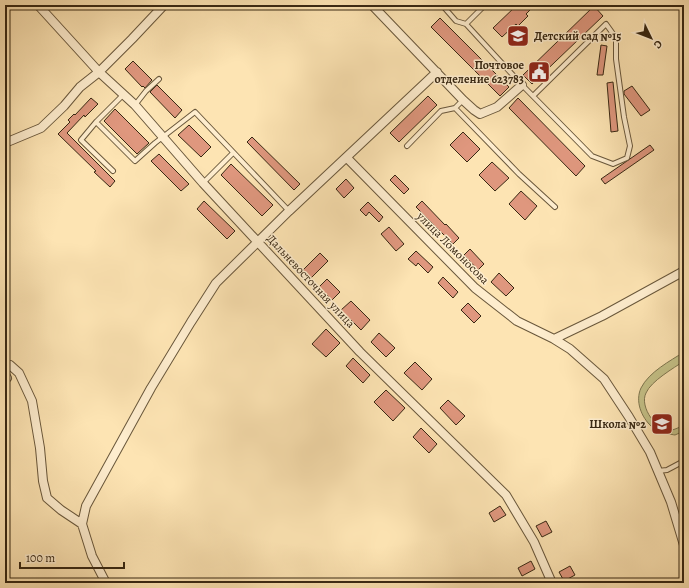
<svg xmlns="http://www.w3.org/2000/svg" width="689" height="588" font-family="Alegreya,serif">
	<style>
		.pitch { fill: #c5c288; stroke: #7e754e }
		.building { fill: #df977e; stroke: #382813 }
		.lines { fill: none; stroke-linecap: round; stroke-linejoin: round }
		.service-casing { stroke: #69573b; stroke-width: 6 }
		.minor-casing { stroke: #69573b; stroke-width: 10 }
		.service { stroke: #feedce; stroke-width: 4 }
		.minor { stroke: #feedce; stroke-width: 8 }
		.labels { text-anchor: middle; stroke-width: 3; stroke-linejoin: round; paint-order: stroke }
		.poi-label { font-size: 12px; font-weight: bold; fill: #382813; stroke: #feedce; text-anchor: end }
		.street-label { font-size: 12px; fill: #382813; stroke: #feedce }
	</style>
	<rect width="100%" height="100%" fill="#fde4b3"/>
	<filter id="stains"><feTurbulence type="fractalNoise" baseFrequency=".005" numOctaves="4"/><feColorMatrix values="0 0 0 0 .2 0 0 0 0 .09 0 0 0 0 .02 0 0 0 .5 -.17"/></filter>
	<radialGradient id="worn" r=".72"><stop offset=".6" stop-color="#630" stop-opacity="0"/><stop offset="1" stop-color="#630" stop-opacity=".3"/></radialGradient>
	<path class="pitch" d="M684 352V361C674 368 651 381 646 393 639 407 657 432 672 430 676 429 680 427 684 425V431C681 432 678 434 675 435 674 435 670 434 669 434 663 433 657 431 652 427 641 417 635 401 641 388 649 372 670 361 684 352Z"/>
	<path class="building" d="M517 5H535L526 14 528 16 518 26 516 24 502 37 493 28Z
		M594 6 603 16 532 84 523 75Z
		M440 18 509 87 500 96 431 27Z
		M601 45 607 46 603 75H597Z
		M133 61 152 80 145 88 143 86 142 87 125 69Z
		M613 82 618 131 611 132 607 83Z
		M157 85 182 110 175 118 150 92Z
		M632 86 650 110 641 116 624 94V91Z
		M428 96 437 105 399 142 390 133Z
		M91 98 98 104 85 117 84 115 67 133 115 181 110 187 94 172 96 171 58 134 70 122 68 120 74 114 75 115Z
		M518 98 585 166 576 176 509 108Z
		M115 109 149 143 137 154 104 121Z
		M189 125 211 147 201 157 178 135Z
		M463 132 480 149 467 162 450 145Z
		M252 137 300 184 294 190 247 142Z
		M650 145 654 150 605 184 601 179Z
		M159 154 189 184 181 191 151 161Z
		M492 162 509 178 495 191 479 175Z
		M231 164 273 205 262 216 221 175Z
		M395 175 409 189 404 194 390 180Z
		M346 179 354 188 344 198 336 189Z
		M521 191 537 206 525 220 509 204Z
		M204 201 235 231 227 239 197 209Z
		M422 201 445 225 446 224 459 238 453 244 416 207Z
		M368 202 383 217 379 222 369 212 366 216 360 210Z
		M389 227 404 244 396 251 381 234Z
		M470 249 484 264 478 270 464 255Z
		M416 251 433 267 428 273 418 263 416 266 408 259Z
		M320 253 328 261 311 278 303 270Z
		M499 273 514 288 506 296 491 282Z
		M443 277 458 292 453 298 438 283Z
		M327 279 340 292 332 300 319 287Z
		M351 301 370 320 361 330 341 310Z
		M468 303 481 316 474 323 461 310Z
		M326 329 340 343 326 357 312 344Z
		M379 333 395 348 386 357 371 342Z
		M353 358 370 375 363 383 346 366Z
		M415 362 432 379 422 390 404 373Z
		M386 390 405 408 393 421 374 402Z
		M448 400 465 416 456 425 440 408Z
		M421 428 437 444 429 453 413 437Z
		M500 506 506 515 494 522 489 513Z
		M546 521 552 532 542 537 536 526Z
		M531 561 535 569 522 576 518 568Z
		M570 566 575 575 564 581 559 572Z"/>
	<g class="lines">
		<g class="service-casing">
			<path id="service" d="M442 5 456 21 466 24 522 85 592 156 613 164 627 158 630 146 624 117 616 59V38L606 24 533 96
				M466 24 485 5
				M123 95 96 122 135 161 155 143 195 112 289 211
				M463 100 455 108 519 174 555 207
				M135 105 146 91 159 79
				M96 122 81 140 113 171
				M407 146 441 111 455 108
				M203 183 233 153
				M658 471 667 470 684 461"/>
		</g>
		<g class="minor-casing">
			<path id="minor" d="M38 5 99 72 135 105 203 183 360 352 506 495 534 542 552 583
				M372 5 463 100 474 110 480 114 497 107 522 85
				M5 143 41 128 64 106 80 87 99 72 132 39 164 5
				M347 158 475 288 517 321 554 339 570 349 604 379 629 417 650 452 671 502 684 545
				M554 339 602 316 684 271
				M5 370 10 365 19 373 32 401 40 448 43 481 47 498 61 510 82 524
				M5 375 7 378 5 380
				M106 583 92 556 82 524 86 506 151 388 191 322 216 283 289 211 437 72"/>
		</g>
		<use href="#service" class="service"/>
		<use href="#minor" class="minor"/>
	</g>
	<defs>
		<g id="school-square" transform="scale(1.15)"><rect x="-9" y="-9" width="18" height="18" rx="4" fill="#8f2418" stroke="#feedce"/><path d="M0-5L7-2L0 1L-7-2ZM-4 1L0 2.5L4 1V4Q0 6-4 4Z" fill="#fff"/></g>
		<g id="civic-square" transform="scale(1.15)"><rect x="-9" y="-9" width="18" height="18" rx="4" fill="#8f2418" stroke="#feedce"/><path d="M-.6-6.5H3V-4.5H.6V-3L4-1V1h2V6H-6V1h2V-1L-.6-3ZM-1.2 2.5V6h2.4V2.5Z" fill="#fff"/></g>
	</defs>
	<g fill-rule="evenodd">
		<use href="#school-square" x="518" y="36"/>
		<use href="#civic-square" x="539" y="72"/>
		<use href="#school-square" x="662" y="424"/>
	</g>
	<g class="labels">
		<g class="poi-label">
			<text x="534" y="40" text-anchor="start">Детский сад №15</text>
			<text x="524" y="69">Почтовое<tspan x="524" dy="14">отделение 623783</tspan></text>
			<text x="646" y="428">Школа №2</text>
		</g>
		<g class="street-label">
			<text transform="translate(453 248) rotate(45)" y="4">улица Ломоносова</text>
			<text transform="translate(311 281) rotate(47)" y="4">Дальневосточная улица</text>
		</g>
	</g>
	<rect width="689" height="588" fill="none" stroke="#fde4b3" stroke-width="20"/>
	<rect x="6" y="6" width="677" height="576" fill="none" stroke="#382813" stroke-width="2"/>
	<rect x="10" y="10" width="669" height="568" fill="none" stroke="#382813"/>
	<g transform="translate(651 38) rotate(133)" stroke="#feedce" stroke-width="3" paint-order="stroke">
	<path d="M0-3L7 15L0 10L-7 15Z" fill="#382813"/>
	<text y="-6" font-size="11" font-weight="bold" text-anchor="middle" fill="#382813">С</text>
	</g>
	<path d="M20 562v6h104v-6" fill="none" stroke="#382813" stroke-width="2"/>
	<text x="26" y="562" font-size="12" fill="#382813" stroke="#feedce" stroke-width="3" paint-order="stroke">100 m</text>
	<rect width="100%" height="100%" filter="url(#stains)"/>
	<rect width="100%" height="100%" fill="url(#worn)"/>
</svg>
